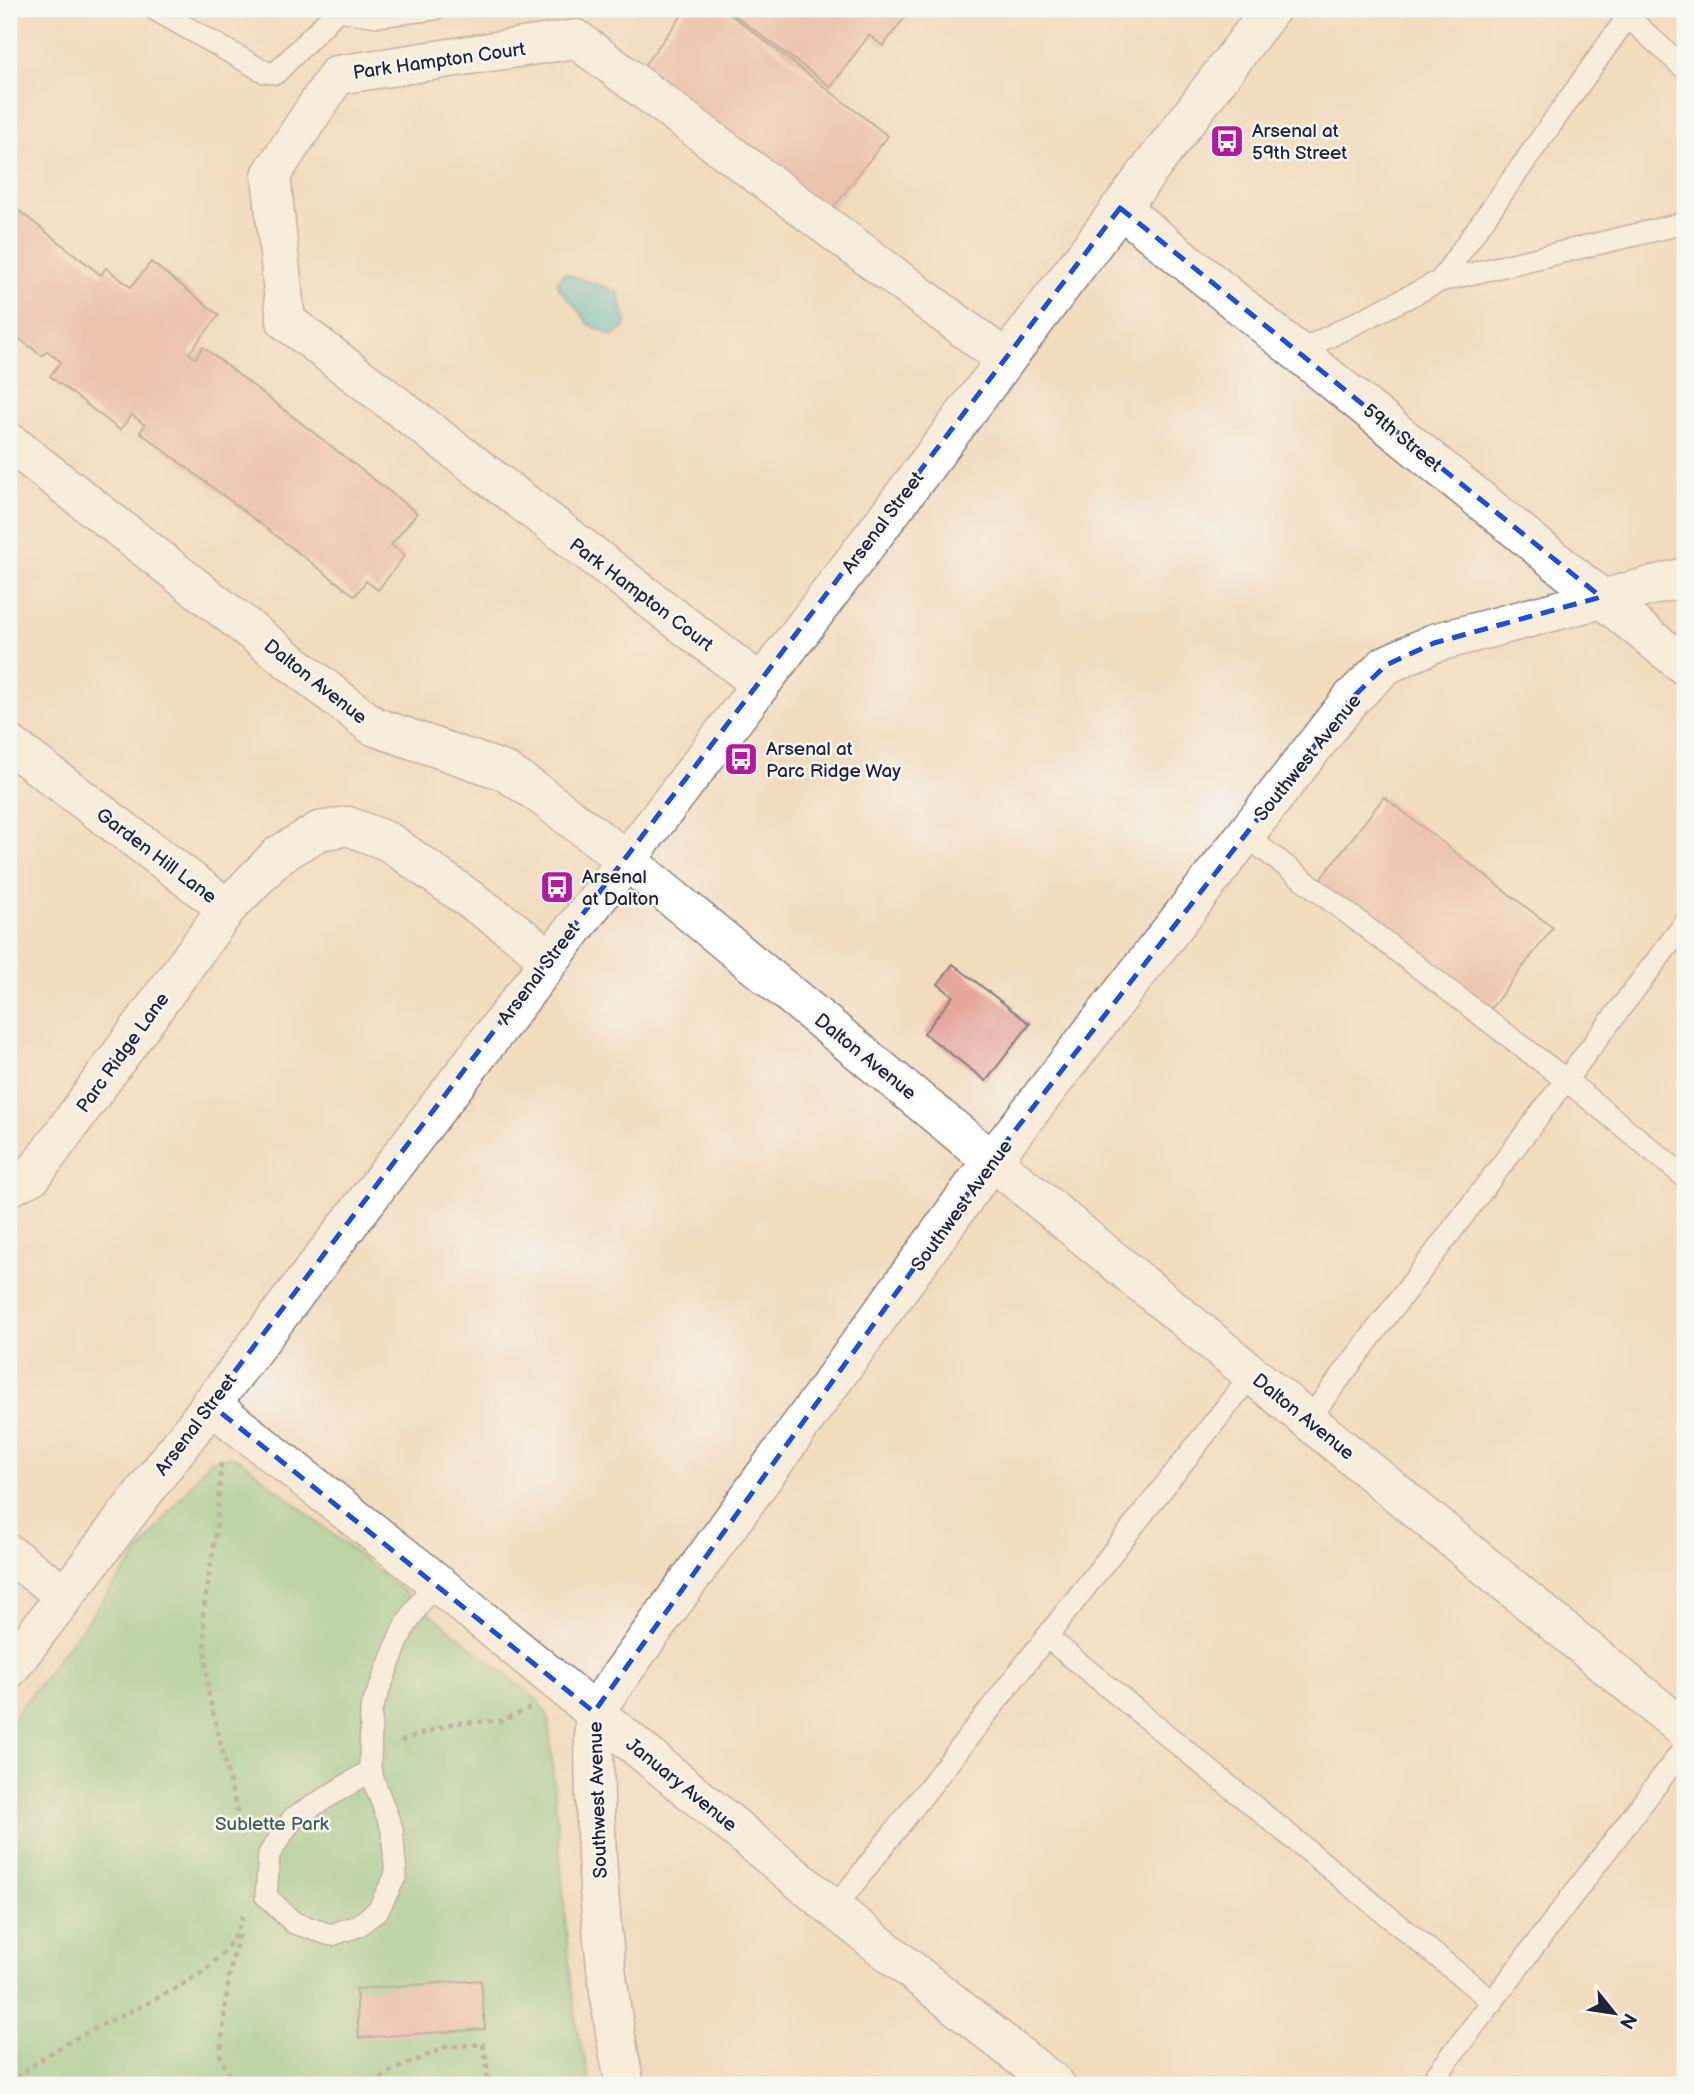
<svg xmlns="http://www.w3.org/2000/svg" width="1694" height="2094" font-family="'Balsamiq Sans',sans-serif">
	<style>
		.green { fill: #7cca89; stroke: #4f7662; stroke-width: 2 }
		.water { fill: #56c4cb; stroke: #3c7383; stroke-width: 2 }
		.building { fill: #e5a69c }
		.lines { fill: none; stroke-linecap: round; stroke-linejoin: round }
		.lane-casing { stroke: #8a7f7c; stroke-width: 24 }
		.street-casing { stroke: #8a7f7c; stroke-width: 41 }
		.secondary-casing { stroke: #8a7f7c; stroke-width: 41 }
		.path { stroke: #8a7f7c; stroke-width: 4.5; stroke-dasharray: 5 5; stroke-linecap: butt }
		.lane { stroke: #fff; stroke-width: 21 }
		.street { stroke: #fff; stroke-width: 38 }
		.secondary { stroke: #fff; stroke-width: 38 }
		.marked { fill: none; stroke: #1d4ed8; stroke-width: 5; stroke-dasharray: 14 9; stroke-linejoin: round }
		.labels { text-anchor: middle; stroke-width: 5; stroke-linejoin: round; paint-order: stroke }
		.street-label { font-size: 19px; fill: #22223b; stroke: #f6f6f2 }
		.poi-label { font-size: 19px; fill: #22223b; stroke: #f6f6f2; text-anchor: start }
		.park-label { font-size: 19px; fill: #425d56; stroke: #f6f6f2 }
	</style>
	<rect width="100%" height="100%" fill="#f6f6f2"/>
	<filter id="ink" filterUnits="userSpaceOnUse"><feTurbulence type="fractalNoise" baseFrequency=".0143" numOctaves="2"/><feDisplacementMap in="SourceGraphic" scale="14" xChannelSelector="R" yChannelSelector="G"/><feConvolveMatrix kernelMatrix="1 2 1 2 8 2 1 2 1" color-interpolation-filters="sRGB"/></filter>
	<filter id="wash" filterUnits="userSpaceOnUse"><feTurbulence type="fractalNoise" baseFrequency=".00686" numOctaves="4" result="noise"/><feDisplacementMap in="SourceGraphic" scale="28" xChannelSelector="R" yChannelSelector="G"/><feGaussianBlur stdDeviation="1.57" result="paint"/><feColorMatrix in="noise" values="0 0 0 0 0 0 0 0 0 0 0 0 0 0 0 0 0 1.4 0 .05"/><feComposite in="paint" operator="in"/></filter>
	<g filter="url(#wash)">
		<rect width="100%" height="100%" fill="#f2dcbe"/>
		<path class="green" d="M232 1456 241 1460 536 1699 548 1715 570 1973 577 2030 591 2085H9V1723L209 1461Z"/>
		<path class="water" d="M564 273 618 292C620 296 620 301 621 305 626 321 633 325 613 336L587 323 581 313 559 288 558 281Z"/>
		<g id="blocks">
			<path class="building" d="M687 9H723L888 136 829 213 642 68Z
				M726 9H911L883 46 869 35 831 87Z
				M9 203 101 275 106 268 131 287 151 262 219 315 189 353 195 358 203 347 417 513 391 545 405 555 378 590 366 581 355 596 140 432 145 425 132 415 120 430 50 376 61 362 47 351 42 356 9 331Z
				M1384 797 1553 928 1488 1012 1319 881Z
				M953 964 1030 1024 986 1081 924 1033 953 996 938 984Z
				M481 1980 485 2029 359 2038 356 1989Z"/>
		</g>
	</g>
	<g filter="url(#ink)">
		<use href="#blocks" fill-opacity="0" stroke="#8a7f7c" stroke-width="2"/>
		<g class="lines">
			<g class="lane-casing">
				<path id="lane" d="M154 9 265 72 276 73 338 10 377 16 435 9
					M1627 16 1685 69
					M1440 281 1633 9
					M1298 352 1440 281 1685 223
					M1245 835 1566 1080 1685 1177
					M1308 1420 1685 923
					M1047 1637 1493 2002
					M370 1771 392 1829 396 1875 378 1910 358 1926 331 1935 294 1923 266 1896 269 1854 293 1818 370 1771 371 1710 402 1631 434 1581
					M834 1909 1252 1374
					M1429 2085 1685 1747"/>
			</g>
			<g class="street-casing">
				<path id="street" d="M1120 208 1685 666
					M9 442 373 726 504 771 535 791 625 859 1685 1730
					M761 684 286 321 271 175 337 75 576 39 1005 359
					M9 744 227 908
					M9 1187 33 1175 227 908 279 855 319 831 348 826 389 842 516 932 549 959
					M210 1404 425 1573 834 1909 1056 2085
					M9 1554 65 1595"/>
			</g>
			<g class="secondary-casing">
				<path id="secondary" d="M9 1669 761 684 1271 9
					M625 2085C599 1963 594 1837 594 1712L992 1160 1351 699 1386 665 1434 643 1685 577"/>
			</g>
			<path class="path" d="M221 1463 216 1532 203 1613 208 1691 243 1837
				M401 1741 454 1723 501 1721 530 1708
				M9 2085C60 2036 136 2014 195 1977 216 1964 238 1938 243 1914
				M234 2085 220 2055 229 1976 239 1933
				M373 2085 387 2073 446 2047 483 2044 488 2071 486 2085"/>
			<use href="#lane" class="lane"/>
			<use href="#street" class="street"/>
			<use href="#secondary" class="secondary"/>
		</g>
	</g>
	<path d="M0 0H1694V2094H0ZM1120 208 1601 597 1434 643 1386 665 1351 699 992 1160 594 1712 210 1404Z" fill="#f2dcbe" fill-opacity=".55" fill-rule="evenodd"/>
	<path class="marked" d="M1120 208 1601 597 1434 643 1386 665 1351 699 992 1160 594 1712 210 1404Z"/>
	<defs>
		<g id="bus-square" transform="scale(1.75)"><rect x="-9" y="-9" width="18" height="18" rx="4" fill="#b5179e" stroke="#f6f6f2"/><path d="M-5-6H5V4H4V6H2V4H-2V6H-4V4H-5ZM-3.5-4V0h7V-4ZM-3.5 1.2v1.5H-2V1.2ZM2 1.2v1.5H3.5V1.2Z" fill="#fff"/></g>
	</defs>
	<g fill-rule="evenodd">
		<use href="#bus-square" x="1227" y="141"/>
		<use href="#bus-square" x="741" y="759"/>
		<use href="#bus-square" x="557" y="887"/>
	</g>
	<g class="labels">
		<g class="street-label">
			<text transform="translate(439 60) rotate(-8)" y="7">Park Hampton Court</text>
			<text transform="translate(1403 437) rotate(39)" y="7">59th Street</text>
			<text transform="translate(882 522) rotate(-53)" y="7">Arsenal Street</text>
			<text transform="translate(642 594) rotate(37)" y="7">Park Hampton Court</text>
			<text transform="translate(316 681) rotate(38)" y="7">Dalton Avenue</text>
			<text transform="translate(1307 757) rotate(-51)" y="7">Southwest Avenue</text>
			<text transform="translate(157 855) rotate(37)" y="7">Garden Hill Lane</text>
			<text transform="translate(538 973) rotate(-53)" y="7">Arsenal Street</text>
			<text transform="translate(122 1052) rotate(-54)" y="7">Parc Ridge Lane</text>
			<text transform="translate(866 1056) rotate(39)" y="7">Dalton Avenue</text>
			<text transform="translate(961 1205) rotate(-54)" y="7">Southwest Avenue</text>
			<text transform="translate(1304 1416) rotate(39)" y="7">Dalton Avenue</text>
			<text transform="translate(195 1424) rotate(-53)" y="7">Arsenal Street</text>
			<text transform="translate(682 1784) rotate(39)" y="7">January Avenue</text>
			<text transform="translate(597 1800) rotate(-92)" y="7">Southwest Avenue</text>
		</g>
		<g class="poi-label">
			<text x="1252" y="137">Arsenal at<tspan x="1252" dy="22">59th Street</tspan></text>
			<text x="766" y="755">Arsenal at<tspan x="766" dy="22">Parc Ridge Way</tspan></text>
			<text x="582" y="883">Arsenal<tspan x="582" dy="22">at Dalton</tspan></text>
		</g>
		<g class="park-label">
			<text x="272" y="1830">Sublette Park</text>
		</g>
	</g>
	<rect width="1694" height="2094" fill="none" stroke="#f6f6f2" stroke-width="35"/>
	<g transform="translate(1614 2013) rotate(120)" stroke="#f6f6f2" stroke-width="5" paint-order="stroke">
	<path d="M0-5L12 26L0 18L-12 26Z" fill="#22223b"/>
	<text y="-10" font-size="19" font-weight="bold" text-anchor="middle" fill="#22223b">N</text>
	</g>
</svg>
